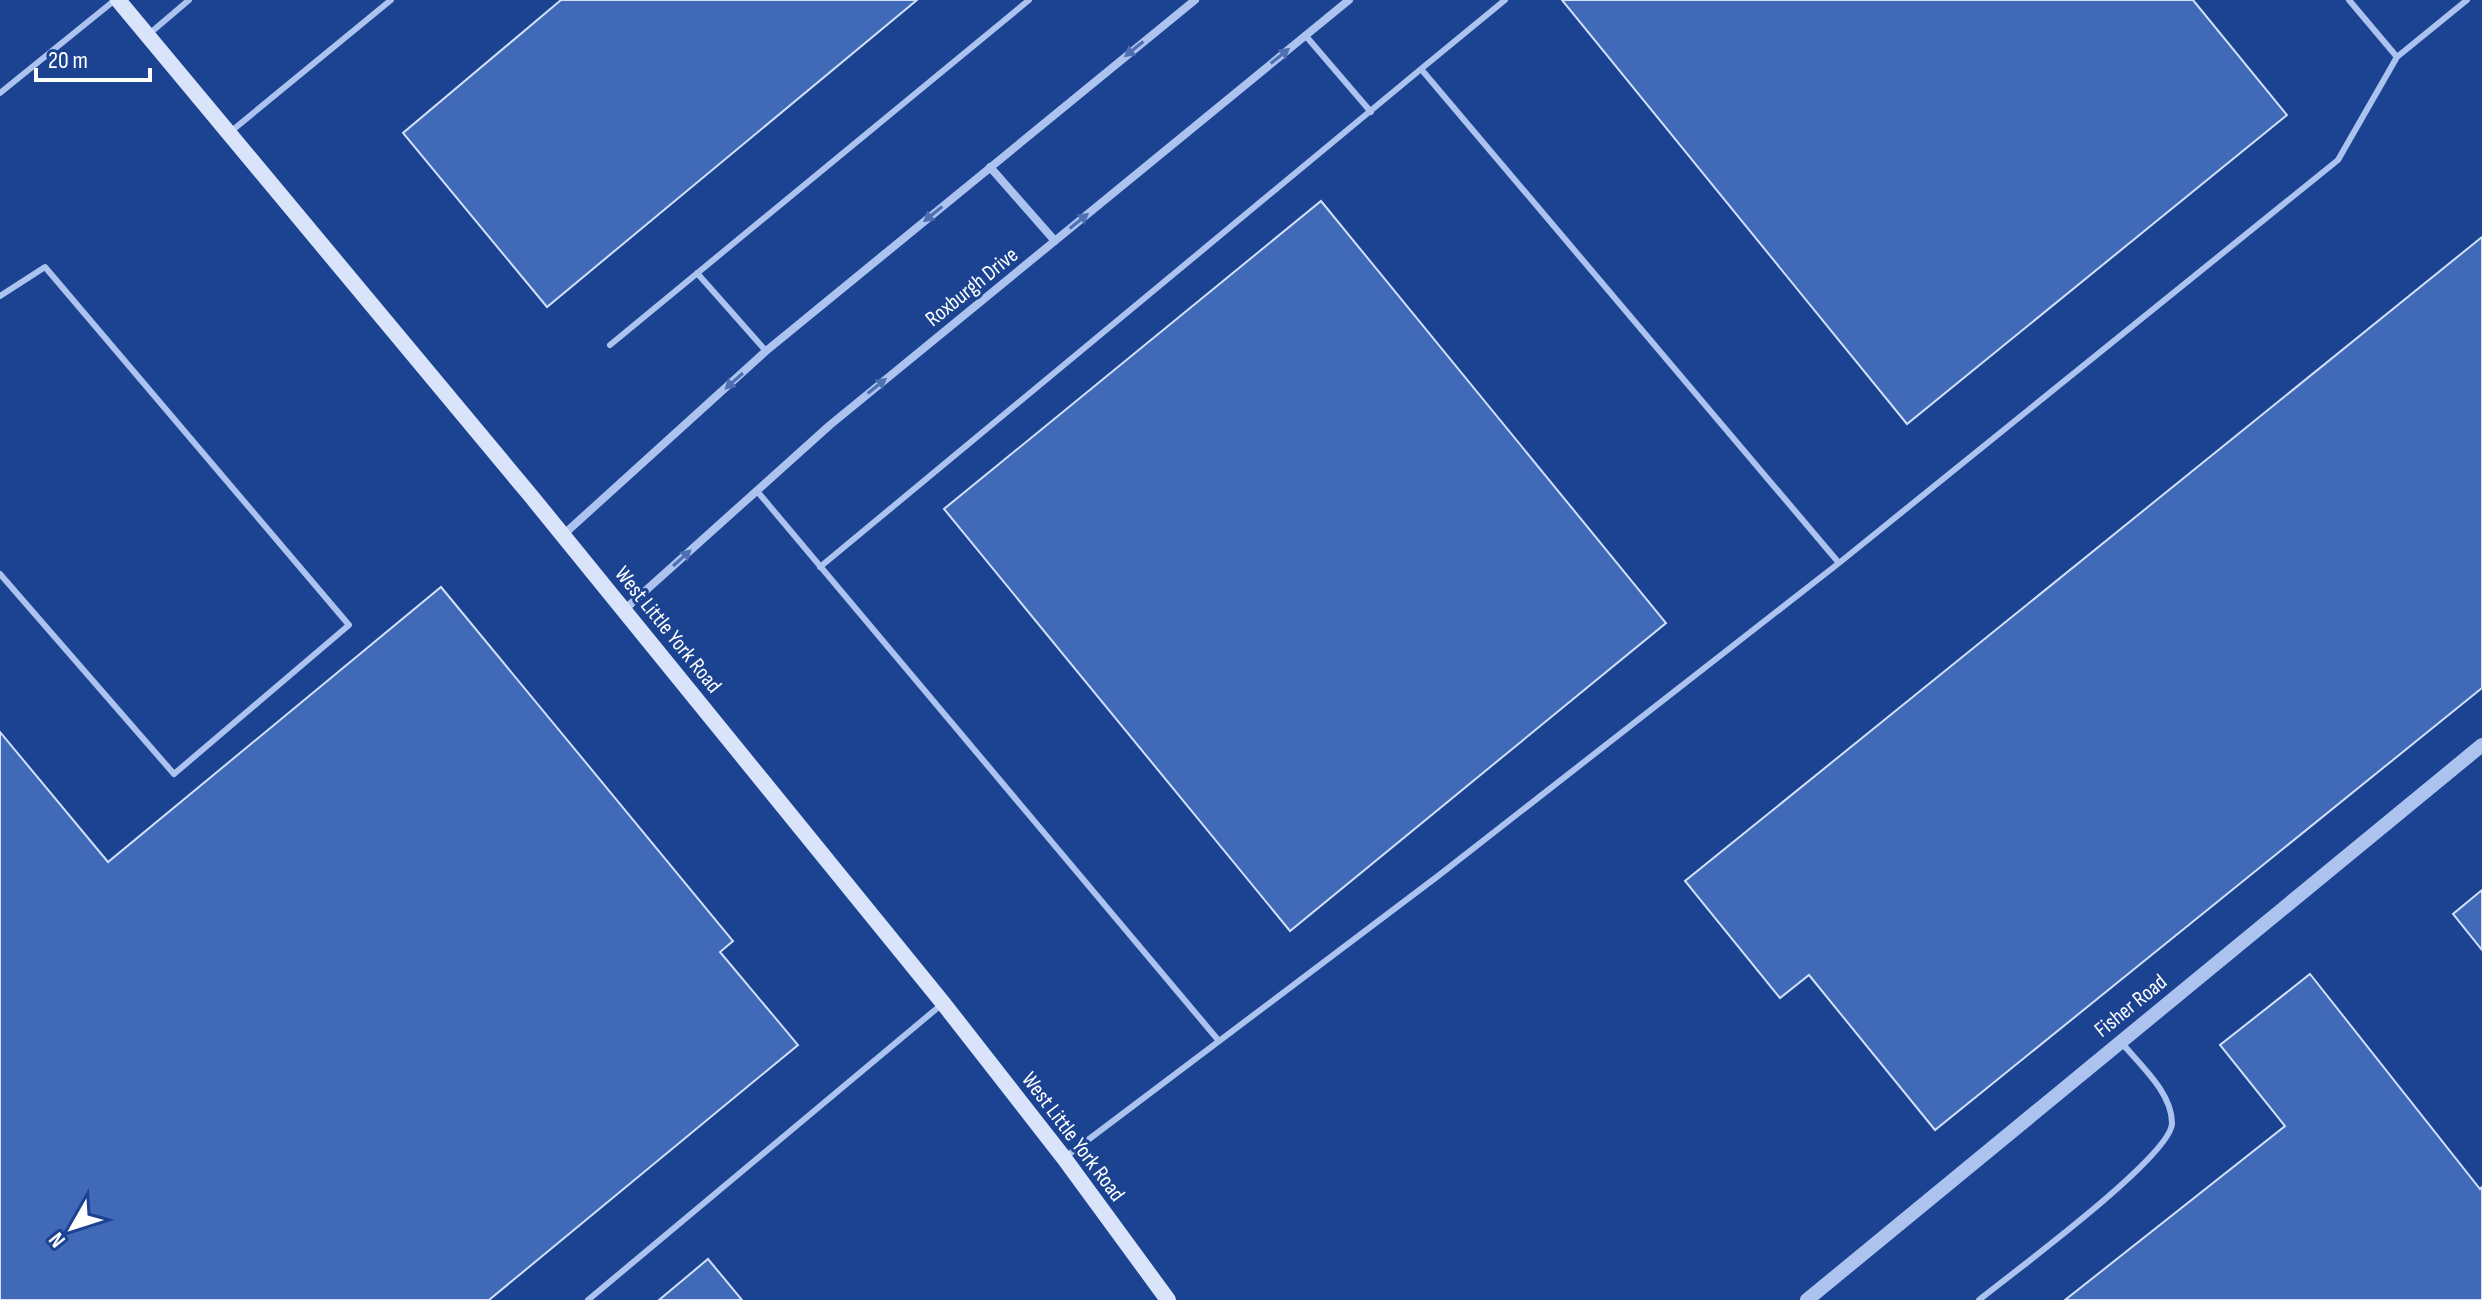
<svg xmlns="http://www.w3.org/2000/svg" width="2482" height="1300" font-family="'Sofia Sans Condensed',sans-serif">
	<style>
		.building { fill: #4069b8; stroke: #d2e0fa; stroke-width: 2 }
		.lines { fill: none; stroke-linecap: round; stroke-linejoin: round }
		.service { stroke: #acc3ef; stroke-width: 6 }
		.minor { stroke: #acc3ef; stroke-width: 8 }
		.tertiary { stroke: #acc3ef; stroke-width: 14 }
		.secondary { stroke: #d9e4fa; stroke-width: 16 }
		.oneway { fill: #4e70b3 }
		.labels { text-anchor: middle; stroke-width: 6; stroke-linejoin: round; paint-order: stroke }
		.street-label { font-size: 22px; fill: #fff; stroke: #1b4392 }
	</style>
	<rect width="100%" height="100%" fill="#1b4392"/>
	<path class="building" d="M561 0H917L547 307 403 133Z
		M1562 0H2193L2287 115 1907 424Z
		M1321 201 1666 623 1290 931 944 509Z
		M2482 237V688L1935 1130 1809 975 1780 998 1685 881Z
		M441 587 733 941 720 952 798 1045 489 1300H0V732L108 862Z
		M2482 890V950L2453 914Z
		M2310 974 2480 1189 2482 1187V1300H2065L2285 1126 2220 1045Z
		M708 1259 742 1300H659Z"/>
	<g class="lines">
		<path class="service" d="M2349 0 2397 57
			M149 34 189 0
			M1305 35 1371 112
			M1421 69 1505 0
			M0 93 115 0
			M229 133 391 0
			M697 273 766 351
			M0 296 45 267 349 625 174 774 0 574
			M610 345 1029 0
			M757 491 1219 1041
			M820 567 1421 69 1839 563
			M1064 1158 1438 876 1839 563 2338 160 2397 57 2467 0
			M588 1300 941 1005
			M1979 1300C2011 1274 2172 1156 2172 1123 2172 1092 2139 1064 2121 1042"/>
		<path class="minor" d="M990 167 1055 241
			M563 535 766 351 1195 0
			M624 610 830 425 1349 0"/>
		<path class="tertiary" d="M1807 1300 2482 745"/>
		<path class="secondary" d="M118 0 531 496 943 1003 1064 1158 1168 1300"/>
	</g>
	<defs><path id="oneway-solid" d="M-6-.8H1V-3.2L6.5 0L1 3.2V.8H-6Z" transform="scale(2)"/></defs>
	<g class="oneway">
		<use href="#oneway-solid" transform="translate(1134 49) rotate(141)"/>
		<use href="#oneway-solid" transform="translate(1280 56) rotate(-39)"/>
		<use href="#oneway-solid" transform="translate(933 214) rotate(141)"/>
		<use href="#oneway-solid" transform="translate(1079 221) rotate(-39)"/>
		<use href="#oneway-solid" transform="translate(734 381) rotate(138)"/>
		<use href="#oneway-solid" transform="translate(877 386) rotate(-39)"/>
		<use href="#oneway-solid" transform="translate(682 558) rotate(-42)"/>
	</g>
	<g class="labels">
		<g class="street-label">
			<text transform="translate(971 286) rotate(-39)" y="8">Roxburgh Drive</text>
			<text transform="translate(669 629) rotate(51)" y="8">West Little York Road</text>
			<text transform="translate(2130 1005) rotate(-39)" y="8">Fisher Road</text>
			<text transform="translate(1074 1136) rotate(53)" y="8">West Little York Road</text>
		</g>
	</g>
	<g transform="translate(72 1228) rotate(231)" stroke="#1b4392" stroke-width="6" paint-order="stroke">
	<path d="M0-6L14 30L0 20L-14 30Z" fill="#ffffff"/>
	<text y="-12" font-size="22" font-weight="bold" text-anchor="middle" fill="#ffffff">N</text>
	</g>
	<path d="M36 68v12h114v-12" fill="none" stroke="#ffffff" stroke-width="4"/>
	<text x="48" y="68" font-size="24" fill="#ffffff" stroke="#1b4392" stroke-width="6" paint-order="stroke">20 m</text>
</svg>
